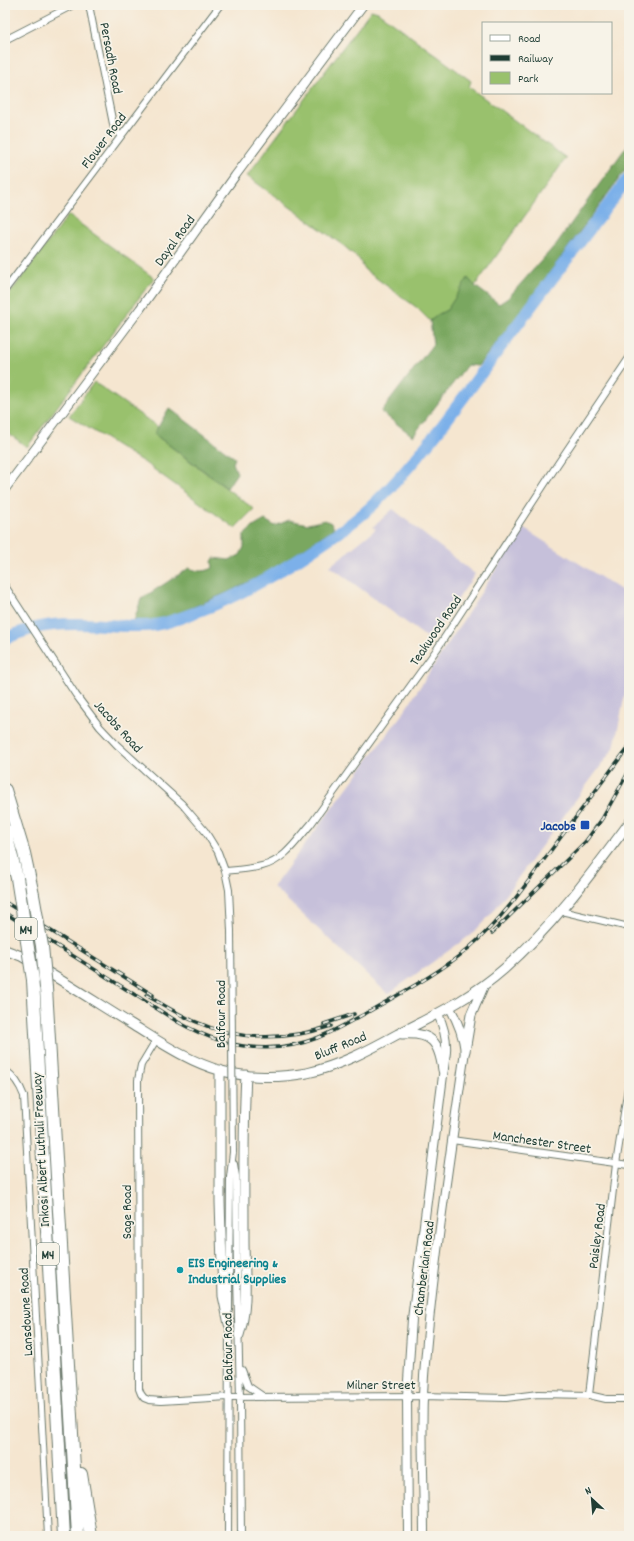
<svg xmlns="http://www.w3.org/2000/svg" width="634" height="1541" font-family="Dekko,sans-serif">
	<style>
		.industrial { fill: #c6c0da }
		.green { fill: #99c16d; stroke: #5c7f50 }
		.forest { fill: #7aa760; stroke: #4c724a }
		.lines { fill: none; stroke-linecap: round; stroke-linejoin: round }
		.river { stroke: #7cb0e9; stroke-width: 12 }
		.minor-casing { stroke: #6a786b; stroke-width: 8 }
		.tertiary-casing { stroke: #6a786b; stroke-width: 10 }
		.secondary-casing { stroke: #6a786b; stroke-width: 11 }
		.motorway-casing { stroke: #6a786b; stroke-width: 14 }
		.minor { stroke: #fff; stroke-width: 6 }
		.tertiary { stroke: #fff; stroke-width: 8 }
		.secondary { stroke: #fff; stroke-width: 9 }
		.motorway { stroke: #fff; stroke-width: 12 }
		.rail-casing { stroke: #1f3d34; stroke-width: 3.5 }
		.rail { stroke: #f7f3e8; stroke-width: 2; stroke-dasharray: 6; stroke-linecap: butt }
		.minor-bridge-casing { stroke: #6a786b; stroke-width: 8; stroke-linecap: butt }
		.motorway-bridge-casing { stroke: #6a786b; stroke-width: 14; stroke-linecap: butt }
		.minor-bridge { stroke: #fff; stroke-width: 6 }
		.motorway-bridge { stroke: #fff; stroke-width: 12 }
		.transit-dot { fill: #1a4fb4; stroke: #f7f3e8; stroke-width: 1.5 }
		.culture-dot { fill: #0f9aa8; stroke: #f7f3e8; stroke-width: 1.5 }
		.labels { text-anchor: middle; stroke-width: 3.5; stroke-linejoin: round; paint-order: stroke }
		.shield { fill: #f7f3e8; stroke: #60746a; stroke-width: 1 }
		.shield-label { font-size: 13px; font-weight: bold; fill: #1f3d34 }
		.street-label { font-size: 14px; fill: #1f3d34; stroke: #f7f3e8 }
		.transit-label { font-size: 14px; font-weight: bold; fill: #164399; stroke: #f7f3e8; text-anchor: end }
		.culture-label { font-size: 14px; font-weight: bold; fill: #0d838f; stroke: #f7f3e8; text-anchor: start }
	</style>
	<rect width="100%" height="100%" fill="#f7f3e8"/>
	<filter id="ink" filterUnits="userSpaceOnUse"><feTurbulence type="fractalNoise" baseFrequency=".025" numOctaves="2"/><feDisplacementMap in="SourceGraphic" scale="8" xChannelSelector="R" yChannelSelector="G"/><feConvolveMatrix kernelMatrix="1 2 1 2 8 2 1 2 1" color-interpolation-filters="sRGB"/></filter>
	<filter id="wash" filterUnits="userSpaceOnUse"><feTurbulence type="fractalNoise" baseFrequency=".012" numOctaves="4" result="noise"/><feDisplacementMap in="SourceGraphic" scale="16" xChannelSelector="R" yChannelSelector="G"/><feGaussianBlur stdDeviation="0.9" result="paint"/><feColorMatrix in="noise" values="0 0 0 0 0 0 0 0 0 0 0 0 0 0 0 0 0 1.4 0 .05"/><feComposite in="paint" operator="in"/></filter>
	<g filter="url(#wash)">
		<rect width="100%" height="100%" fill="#f5e6d0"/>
		<path class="industrial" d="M393 509 421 532 475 574 430 640 330 566 376 529 373 527Z
			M523 528 629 595V675L614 748 492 913 472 934 388 994 273 887 403 713Z"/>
		<path class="green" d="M371 10 378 12 471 81 469 87 566 158 475 286 468 279 447 310 439 314 430 321 416 307 365 270 359 259 344 246 247 176Z
			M68 215 154 278 27 447 5 431V300Z
			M94 382 158 427 154 434 254 509 235 528 145 463 69 416Z"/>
		<path class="forest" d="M629 143V165L517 317 478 366 467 365 413 436 381 412 433 344 430 321 439 314 447 310 468 278 475 286 499 304 508 298 557 243Z
			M169 408 235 458 233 463 237 473 227 488 154 434Z
			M265 520 275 526 289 520 308 524 325 520 331 523 334 528 274 569 231 591 170 617 153 621H134L141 599 189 568C199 572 204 572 213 568L212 562 214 558 229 560 240 555 244 547V535L253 527Z"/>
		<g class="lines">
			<path class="river" d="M5 639C52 615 93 627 142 626 160 626 178 619 194 613 241 596 283 570 324 542 342 530 360 518 376 502 422 457 461 400 500 348 542 291 586 235 629 177"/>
		</g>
	</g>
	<g filter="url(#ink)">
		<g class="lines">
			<g class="minor-casing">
				<path id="minor" d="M89 5 114 129 121 136
					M5 40 73 5
					M5 290 220 5
					M5 586 76 695 100 727 117 745 182 804 205 831 218 852 225 871 229 890 231 931
					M225 871C237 870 250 869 262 866 284 861 297 840 311 824L437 649 557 465 629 358
					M561 911 629 927
					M156 1040 141 1065 138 1080 139 1389 141 1394 144 1398 149 1400 161 1401 228 1397 423 1396 506 1398 538 1394 589 1395 606 1399H629
					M5 1070C15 1077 20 1085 24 1096L48 1536
					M452 1140 629 1165
					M234 1164 236 1176 237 1277 240 1398 241 1536
					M229 1310 230 1177 233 1152
					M242 1370 248 1386 264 1397
					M589 1395 616 1164 629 1081
					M228 1536 229 1322"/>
			</g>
			<g class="tertiary-casing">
				<path id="tertiary" d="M5 489 140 309 235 176 363 5
					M408 1536 407 1396 412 1319 446 1052C447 1038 444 1027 438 1014
					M424 1536C424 1479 420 1420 425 1363 434 1259 450 1155 465 1051 463 1034 458 1022 450 1008"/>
			</g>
			<g class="secondary-casing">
				<path id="secondary" d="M5 950 21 956C58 978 94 1001 131 1024 160 1042 189 1062 222 1071 248 1078 280 1078 307 1073 339 1066 369 1050 398 1034 437 1014 471 998 504 969 553 926 591 874 629 823
					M402 1034C432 1032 439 1042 443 1070
					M465 1051 471 1015 483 987
					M220 1070V1202L223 1296 229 1324
					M239 1335C249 1305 244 1271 244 1241 244 1185 243 1130 246 1075"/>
			</g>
			<g class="motorway-casing">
				<path id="motorway" d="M5 790 24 853 33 895
					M5 830 17 878
					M33 980 64 1536
					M46 988 78 1536
					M81 1474 91 1536"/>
			</g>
			<use href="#minor" class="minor"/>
			<use href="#tertiary" class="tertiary"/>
			<use href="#secondary" class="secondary"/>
			<use href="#motorway" class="motorway"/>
			<g class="rail-casing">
				<path id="rail" d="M5 902 153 995
					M5 913 178 1022C222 1047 268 1057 317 1038 335 1031 351 1021 368 1012 403 992 440 973 470 947 500 921 523 889 546 857 574 820 601 783 629 746
					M492 933 585 842 602 819 629 771
					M146 995C162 1004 177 1014 194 1021 238 1041 285 1041 331 1026
					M324 1024 354 1014"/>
			</g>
			<use href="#rail" class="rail"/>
			<g class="minor-bridge-casing">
				<path id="minor-bridge" d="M231 931 233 1152"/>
			</g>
			<g class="motorway-bridge-casing">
				<path id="motorway-bridge" d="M17 878 33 980
					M33 895 42 946 46 988"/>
			</g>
			<use href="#minor-bridge" class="minor-bridge"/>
			<use href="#motorway-bridge" class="motorway-bridge"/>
		</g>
	</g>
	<rect class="transit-dot" x="580" y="820" width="10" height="10" rx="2"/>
	<circle class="culture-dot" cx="180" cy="1270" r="4"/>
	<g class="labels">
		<g class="shield">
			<rect x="15" y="918" width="22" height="22" rx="3"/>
			<rect x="37" y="1243" width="22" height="22" rx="3"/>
		</g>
		<g class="shield-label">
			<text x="26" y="934">M4</text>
			<text x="48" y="1259">M4</text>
		</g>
		<g class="street-label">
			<text transform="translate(112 58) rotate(79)" y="5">Persadh Road</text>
			<text transform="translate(103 140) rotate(-53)" y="5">Flower Road</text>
			<text transform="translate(174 240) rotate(-54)" y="5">Dayal Road</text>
			<text transform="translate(435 630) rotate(-56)" y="5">Teakwood Road</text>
			<text transform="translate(119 726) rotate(48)" y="5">Jacobs Road</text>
			<text transform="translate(220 1014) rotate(-90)" y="5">Balfour Road</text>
			<text transform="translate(340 1045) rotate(-22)" y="5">Bluff Road</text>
			<text transform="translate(542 1141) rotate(8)" y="5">Manchester Street</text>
			<text transform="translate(40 1150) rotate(-93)" y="5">Inkosi Albert Luthuli Freeway</text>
			<text transform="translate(126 1212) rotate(-90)" y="5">Sage Road</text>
			<text transform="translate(596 1236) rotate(-83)" y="5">Paisley Road</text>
			<text transform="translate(423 1268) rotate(-83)" y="5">Chamberlain Road</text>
			<text transform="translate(25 1312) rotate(-93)" y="5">Lansdowne Road</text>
			<text transform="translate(227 1347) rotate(-91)" y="5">Balfour Road</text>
			<text x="381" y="1389">Milner Street</text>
		</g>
		<g class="transit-label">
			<text x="576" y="830">Jacobs</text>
		</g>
		<g class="culture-label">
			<text x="188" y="1267">EIS Engineering &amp;<tspan x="188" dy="16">Industrial Supplies</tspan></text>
		</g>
	</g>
	<rect width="634" height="1541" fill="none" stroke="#f7f3e8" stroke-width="20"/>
	<rect x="482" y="22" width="130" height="72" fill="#f7f3e8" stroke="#a1aaa0"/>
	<rect x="490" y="35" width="20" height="6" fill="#ffffff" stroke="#a1aaa0"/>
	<text x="518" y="42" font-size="12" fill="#1f3d34">Road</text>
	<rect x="490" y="55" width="20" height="6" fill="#1f3d34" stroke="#a1aaa0"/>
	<text x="518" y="62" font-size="12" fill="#1f3d34">Railway</text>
	<rect x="490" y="72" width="20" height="12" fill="#99c16d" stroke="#a1aaa0"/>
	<text x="518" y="82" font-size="12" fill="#1f3d34">Park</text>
	<g transform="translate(592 1499) rotate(334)" stroke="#f7f3e8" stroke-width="3" paint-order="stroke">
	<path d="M0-3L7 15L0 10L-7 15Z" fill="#1f3d34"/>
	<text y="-6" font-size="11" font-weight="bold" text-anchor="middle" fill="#1f3d34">N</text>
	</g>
</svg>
